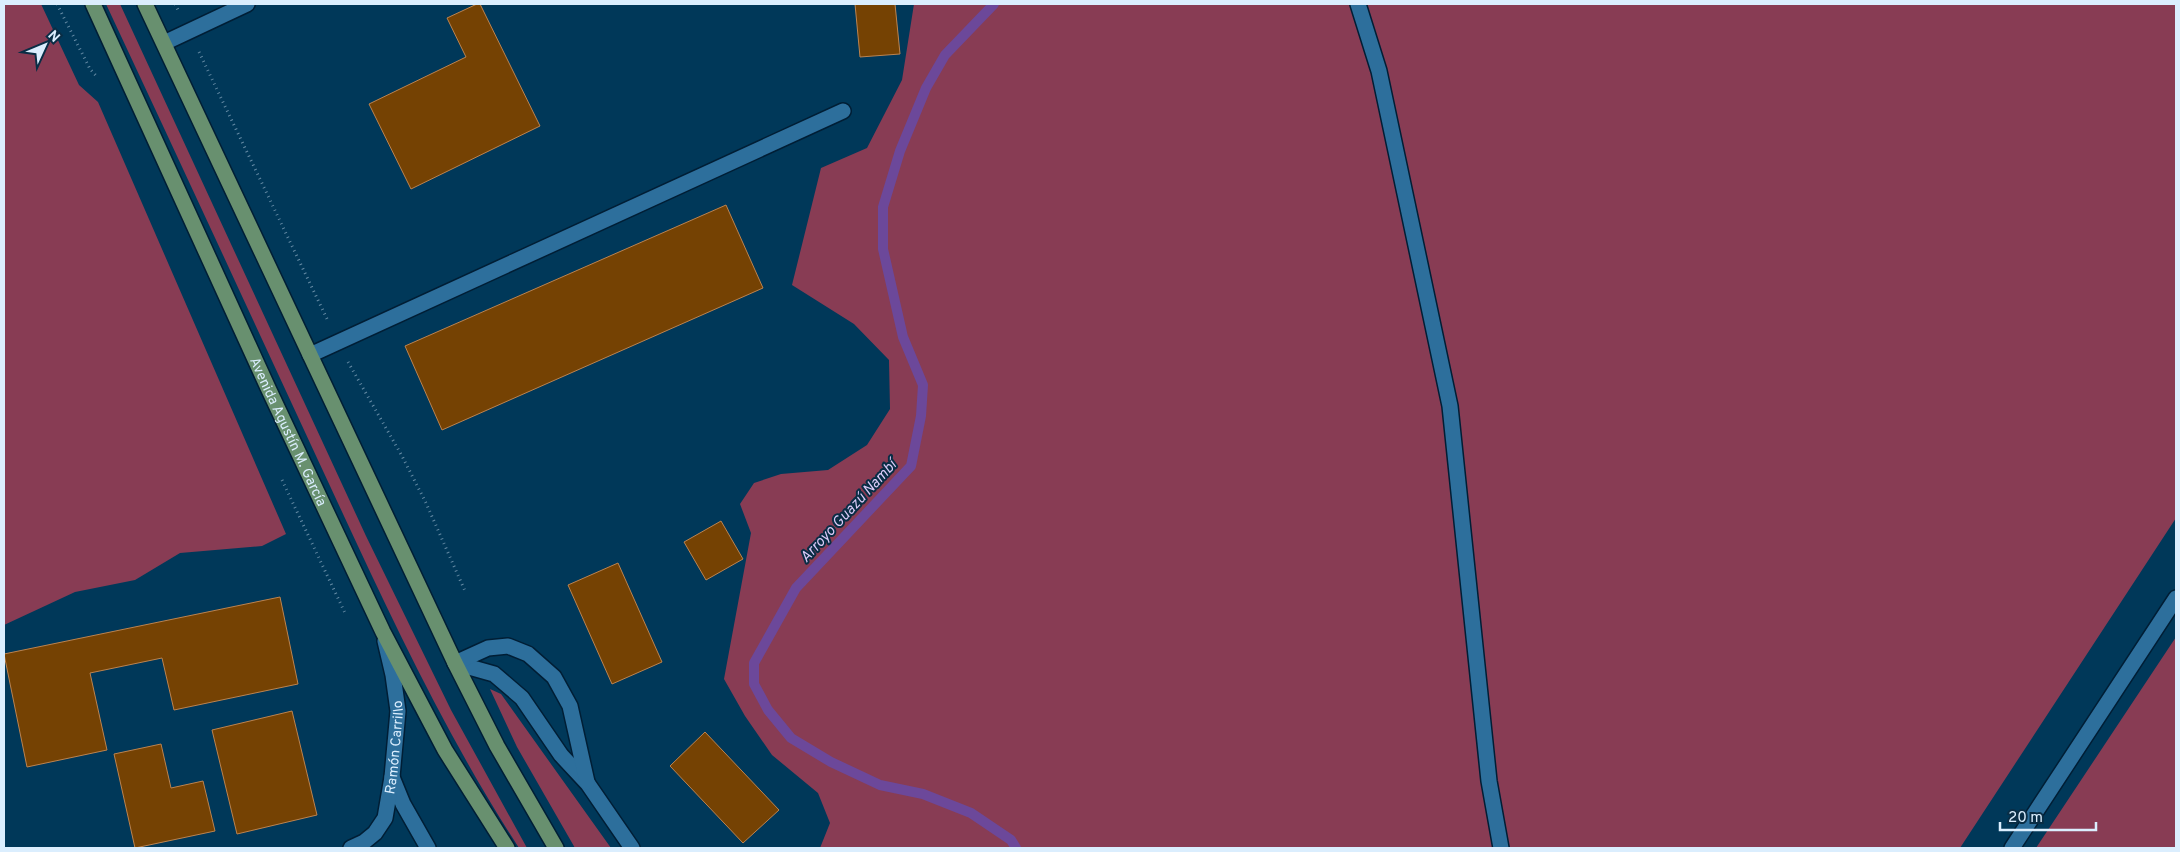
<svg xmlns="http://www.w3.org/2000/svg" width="2180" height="852" font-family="Overpass,sans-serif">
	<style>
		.green { fill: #883c54 }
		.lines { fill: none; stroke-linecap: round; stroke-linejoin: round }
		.stream { stroke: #6c489a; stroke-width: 10 }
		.building { fill: #754203; stroke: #bc834f }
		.minor-casing { stroke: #001e35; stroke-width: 18 }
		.major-casing { stroke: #001e35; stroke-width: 18 }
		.path { stroke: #638aa4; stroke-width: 3; stroke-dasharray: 1 4; stroke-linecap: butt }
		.minor { stroke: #2d6f9c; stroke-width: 15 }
		.major { stroke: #68906f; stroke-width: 15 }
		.labels { text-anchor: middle; stroke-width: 4; stroke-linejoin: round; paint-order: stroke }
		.street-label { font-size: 14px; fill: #dbeefe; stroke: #092d45 }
		.water-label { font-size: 15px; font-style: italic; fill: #dbcaf7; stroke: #092d45 }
	</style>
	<rect width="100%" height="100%" fill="#003859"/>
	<path class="green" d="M4 4H41L79 85 98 102 286 534 262 546 180 553 135 580 75 592 4 625Z
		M106 4H120L366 536 451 710 527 848H519C439 725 379 591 317 458 247 307 177 155 106 4Z
		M914 4H2176V518L1960 848H820L830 823 818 793 772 755 745 716 724 679 751 533 740 504 754 483 781 474 828 470 867 445 890 409 889 360 854 324 792 285 821 168 867 148 902 80Z
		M2176 637V848H2036Z
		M490 689 501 694 611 848H575L517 747Z"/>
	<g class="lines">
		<path class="stream" d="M994 4 945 55 926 88 900 151 883 207V249L903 337 923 385 921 416 911 466 796 588 754 663V684L768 710 791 738 831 762 880 785 923 794 971 813 1011 840 1016 848"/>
	</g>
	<path class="building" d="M477 4H480L540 126 411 189 369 104 466 57 447 18Z
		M855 4H895L900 54 860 57Z
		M726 205 763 288 442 430 405 346Z
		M721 521 743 559 706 580 684 542Z
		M618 563 662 662 612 684 568 585Z
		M280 597 298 684 174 710 162 658 90 673 107 750 27 767 4 654Z
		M292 711 317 815 237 834 212 730Z
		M705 732 779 810 743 843 670 766Z
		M161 744 171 788 203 781 215 831 135 848 114 754Z"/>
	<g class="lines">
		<g class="minor-casing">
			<g id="minor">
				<path d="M1358 4 1379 71 1450 406 1489 781 1501 848"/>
				<path d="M164 43 247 4"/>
				<path d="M310 355 843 111"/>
				<path d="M455 663 494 674 522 698 561 755 588 784 632 848"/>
				<path d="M455 663 488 648 508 646 528 654 554 677 570 706 587 782"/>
				<path d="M392 777 403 804 428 848"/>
				<path id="s1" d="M351 848 364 842 375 833 385 818 392 777 398 711 393 675 385 641"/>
				<path d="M2012 848 2176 598"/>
			</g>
		</g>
		<g class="major-casing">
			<g id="major">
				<path id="s2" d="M93 4 269 390 383 632 445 750 507 848"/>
				<path d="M145 4 455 663 497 746 556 848"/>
			</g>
		</g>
		<path class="path" d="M57 4 90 69 98 78
			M175 4 178 10
			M199 52 328 321
			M348 362 402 456 426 503 465 591
			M282 480 345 613"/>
		<use href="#minor" class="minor"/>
		<use href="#major" class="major"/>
	</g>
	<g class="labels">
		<g class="street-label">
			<text dy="5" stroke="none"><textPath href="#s2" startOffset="470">Avenida Agustín M. García</textPath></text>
			<text dy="5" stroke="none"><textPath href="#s1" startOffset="118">Ramón Carrillo</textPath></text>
		</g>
		<g class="water-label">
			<text transform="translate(848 511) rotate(-47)" y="5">Arroyo Guazú Nambí</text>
		</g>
	</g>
	<rect width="2180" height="852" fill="none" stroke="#dbeefe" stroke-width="10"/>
	<g transform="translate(45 45) rotate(46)" stroke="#092d45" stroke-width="4" paint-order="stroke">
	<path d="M0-4L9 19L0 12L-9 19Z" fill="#dbeefe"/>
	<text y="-8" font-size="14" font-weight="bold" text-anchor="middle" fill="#dbeefe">N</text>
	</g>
	<path d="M2000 822v8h96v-8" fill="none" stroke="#dbeefe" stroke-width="2.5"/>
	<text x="2008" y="822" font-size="15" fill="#dbeefe" stroke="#092d45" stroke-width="4" paint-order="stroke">20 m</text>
</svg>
